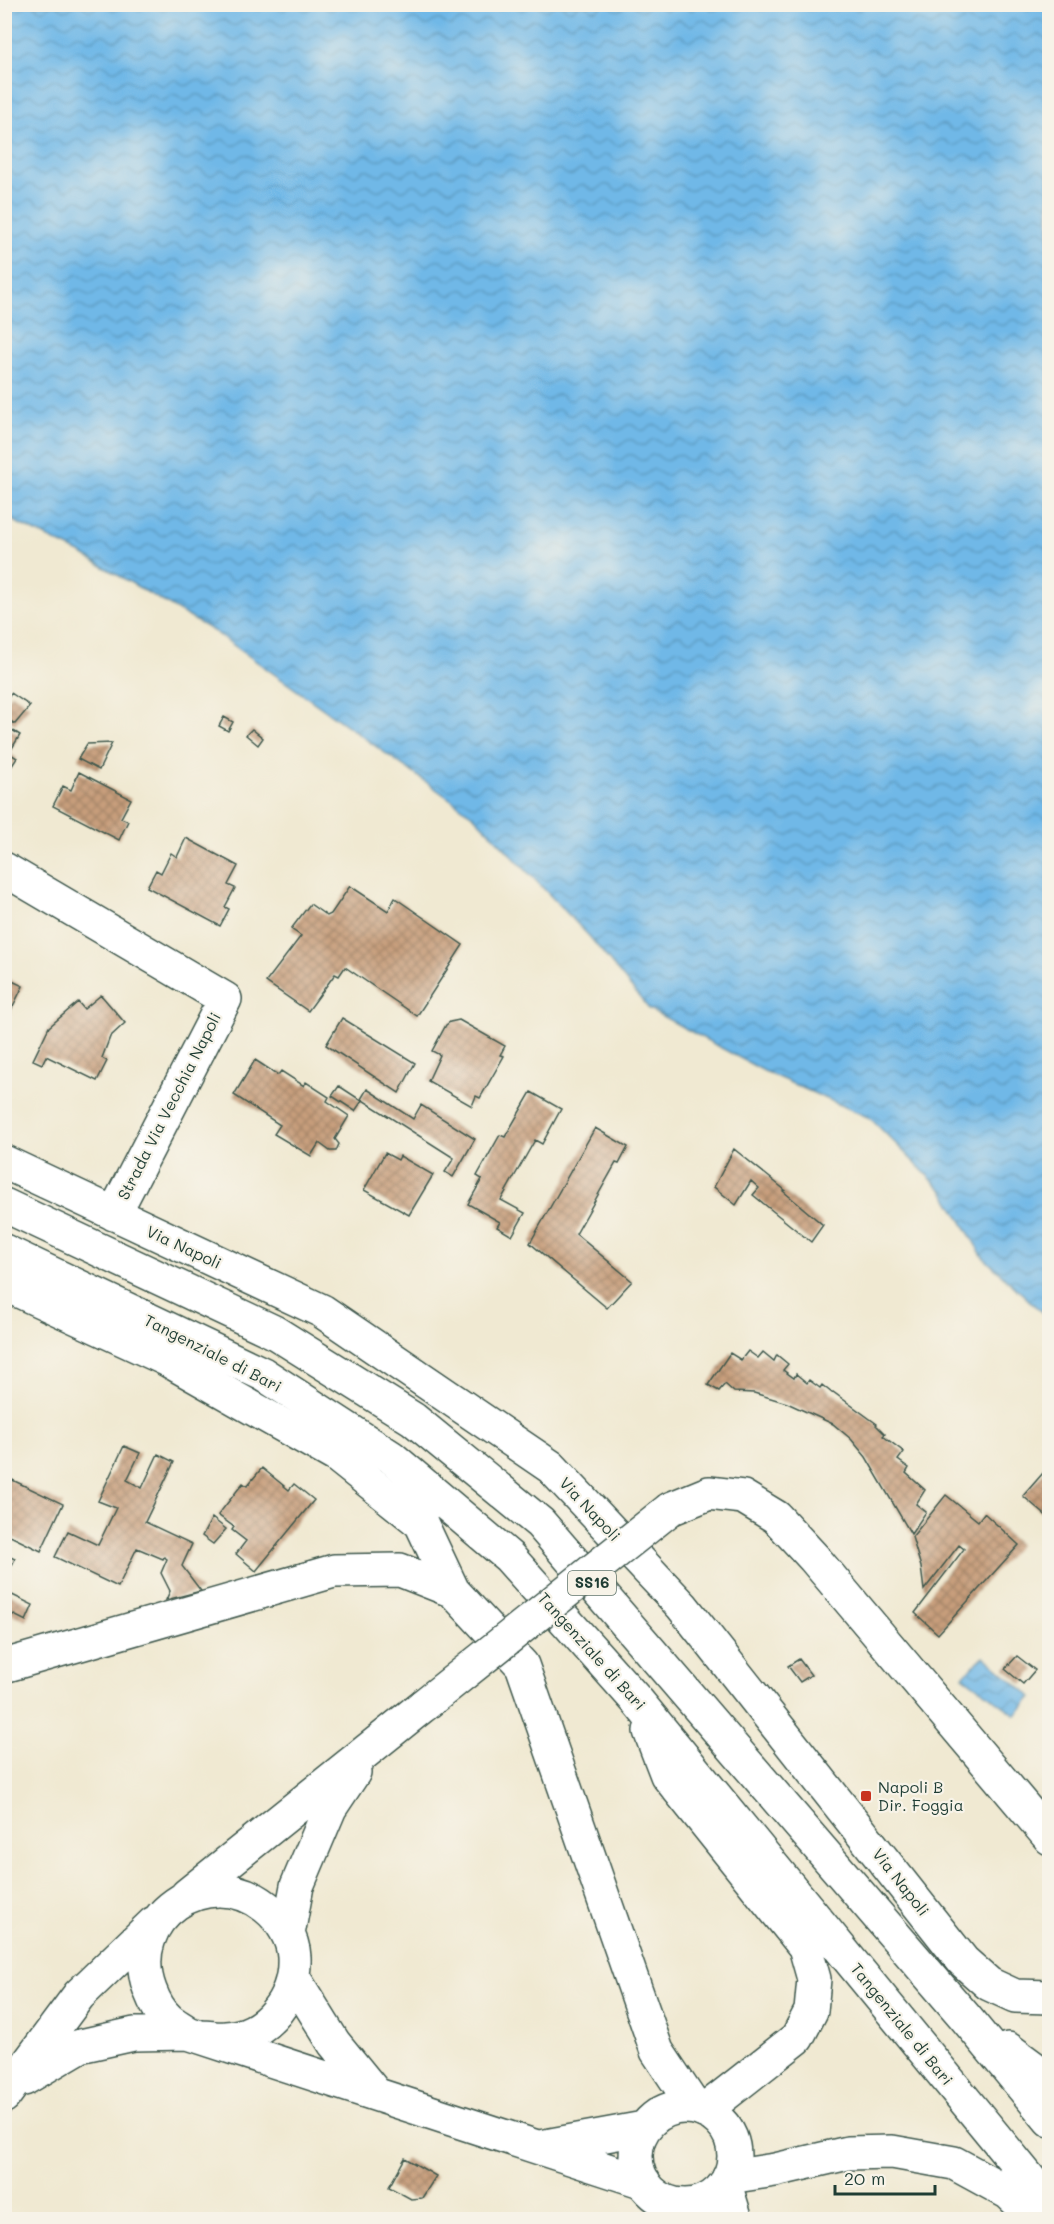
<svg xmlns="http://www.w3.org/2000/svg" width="1054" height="2224" font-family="Mali,sans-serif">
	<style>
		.water { fill: url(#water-waves); stroke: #477a8e; stroke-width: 1.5 }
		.building { fill: url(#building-cross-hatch) }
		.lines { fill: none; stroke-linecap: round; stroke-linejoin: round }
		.minor-casing { stroke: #3e574c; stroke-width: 36 }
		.highway-casing { stroke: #3e574c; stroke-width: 36 }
		.minor { stroke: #fff; stroke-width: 33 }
		.highway { stroke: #fff; stroke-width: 33 }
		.minor-bridge-casing { stroke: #3e574c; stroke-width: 36; stroke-linecap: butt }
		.minor-bridge { stroke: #fff; stroke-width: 33 }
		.poi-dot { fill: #c8321e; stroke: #f7f3e8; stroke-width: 2 }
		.labels { text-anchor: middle; stroke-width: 4.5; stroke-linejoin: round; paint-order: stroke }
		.shield { fill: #f7f3e8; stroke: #60746a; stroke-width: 1.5 }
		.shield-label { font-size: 15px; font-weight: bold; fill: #1f3d34 }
		.street-label { font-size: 16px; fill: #1f3d34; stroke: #f7f3e8 }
		.poi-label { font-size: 16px; fill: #1f3d34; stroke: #f7f3e8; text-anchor: start }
	</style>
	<defs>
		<pattern id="water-waves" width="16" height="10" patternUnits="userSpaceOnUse" patternTransform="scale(1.5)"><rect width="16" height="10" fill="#6fb8e7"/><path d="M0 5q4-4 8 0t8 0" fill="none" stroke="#5b97bc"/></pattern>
		<pattern id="building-cross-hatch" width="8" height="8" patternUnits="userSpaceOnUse" patternTransform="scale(1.5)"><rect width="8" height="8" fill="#c79e7b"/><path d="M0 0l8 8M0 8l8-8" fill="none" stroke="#a18266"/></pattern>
	</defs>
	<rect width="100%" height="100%" fill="#f7f3e8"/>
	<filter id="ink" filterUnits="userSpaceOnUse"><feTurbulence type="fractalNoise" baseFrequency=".0167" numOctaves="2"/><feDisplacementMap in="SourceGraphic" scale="12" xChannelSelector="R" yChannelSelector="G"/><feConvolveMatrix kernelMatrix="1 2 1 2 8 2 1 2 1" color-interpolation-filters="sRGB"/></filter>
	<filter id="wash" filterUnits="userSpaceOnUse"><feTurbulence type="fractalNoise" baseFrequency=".008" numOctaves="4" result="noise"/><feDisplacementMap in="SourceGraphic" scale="24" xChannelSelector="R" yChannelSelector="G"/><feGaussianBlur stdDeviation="1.35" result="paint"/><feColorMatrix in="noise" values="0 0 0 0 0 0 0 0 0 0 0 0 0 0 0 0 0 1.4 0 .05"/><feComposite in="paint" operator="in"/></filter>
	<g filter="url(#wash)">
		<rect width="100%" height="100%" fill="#f0e9d2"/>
		<path class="water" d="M4 5H1049V1319L983 1257 944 1192 870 1118 764 1071 649 1009 589 936 474 816 215 632 82 554 5 517Z
			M984 1656 1032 1697 1016 1715 963 1676Z"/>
		<g id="blocks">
			<path class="building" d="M11 693 30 706 15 724 4 717V704Z
				M224 717 233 722 228 731 219 726Z
				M4 725 20 735 9 753 17 758 4 778Z
				M252 729 263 738 258 745 246 735Z
				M112 743 99 770 78 759 87 744Z
				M79 772 131 799 121 818 128 821 119 840 53 806 63 786 71 790Z
				M186 838 238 866 228 885 235 888 225 907 229 909 220 926 147 887 156 870 161 873 171 853 177 857Z
				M350 886 388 911 395 898 463 945 417 1016 345 967 339 976 335 974 308 1011 266 982 301 936 291 929 310 904 327 916 331 914Z
				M8 979 23 986 4 1024V980L7 981Z
				M101 995 125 1023 110 1037 102 1058 107 1061 97 1081 46 1056 42 1064 33 1060 49 1027 78 1002 84 1009Z
				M342 1018 415 1063 399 1093 326 1045Z
				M459 1020 505 1046 500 1055 504 1056 480 1098 476 1096 472 1106 428 1081 440 1055 432 1051 446 1025 450 1022Z
				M255 1060 278 1075 281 1071 304 1086 306 1082 329 1097 327 1101 349 1116 335 1139 339 1144 336 1151H330L319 1143 311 1156 274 1134 280 1125 234 1095Z
				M339 1086 362 1101 355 1111 332 1096Z
				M367 1089 413 1119 421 1105 475 1139 453 1177 445 1172 454 1158 361 1099Z
				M531 1092 561 1109 542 1144 535 1140 501 1200 525 1213 512 1236 497 1227 500 1222 468 1204 482 1179 477 1176 500 1135 505 1137Z
				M595 1128 628 1147 619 1164 616 1163 576 1234 632 1281 607 1308 530 1243Z
				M734 1149 785 1190 783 1191 823 1225 811 1242 753 1195 759 1188 751 1181 736 1205 714 1187Z
				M385 1153 398 1160 400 1156 433 1175 409 1215 364 1190Z
				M748 1351 758 1358 763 1352 774 1361 777 1355 788 1364 783 1370 794 1378 796 1374 807 1383 809 1380 820 1388 822 1385 832 1393 833 1392 877 1424 876 1425 885 1434 883 1436 904 1452 898 1460 909 1468 906 1473 925 1490 916 1504 926 1512 911 1534 866 1457 851 1439 833 1424 787 1403 754 1393 734 1392 725 1384 719 1391 708 1385 730 1353 741 1360Z
				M124 1446 140 1453 127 1480 142 1488 158 1454 174 1462 145 1522 192 1544 182 1566 201 1591 166 1600 170 1591 161 1573 167 1559 164 1557 163 1559 137 1548 118 1587 55 1557 68 1531 98 1545 116 1508 98 1501Z
				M1050 1465V1519L1023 1496Z
				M262 1468 289 1490 294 1484 314 1500 256 1571 236 1554 246 1541 232 1530 234 1527 218 1515 243 1483 247 1486Z
				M4 1476 63 1504 41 1551 4 1533Z
				M946 1495 978 1521 984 1513 1019 1545 938 1634 915 1613 964 1549 959 1545 924 1590 921 1567 912 1537Z
				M212 1518 226 1529 213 1544 202 1536Z
				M4 1554 15 1559 4 1580Z
				M4 1591 33 1605 26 1621 4 1610Z
				M1017 1656 1035 1670 1023 1684 1005 1669Z
				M799 1659 811 1675 800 1682 788 1666Z
				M405 2158 436 2176 422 2198 411 2199 389 2187Z"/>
		</g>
	</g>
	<g filter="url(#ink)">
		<use href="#blocks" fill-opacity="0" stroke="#3e574c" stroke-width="1.5"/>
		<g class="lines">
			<g class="minor-casing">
				<path id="minor" d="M4 869 225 999 114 1214
					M4 1162 322 1311 551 1467 682 1606 963 1961 989 1984 1015 1996 1050 1997
					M4 1284 166 1359 337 1456 421 1523 453 1591 522 1665 657 2051 695 2108
					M670 1509 709 1493 743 1497 776 1517 814 1558 1050 1838
					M4 1666 334 1571 400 1570 453 1591
					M187 1895 424 1705
					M288 1934 297 1886 330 1808 354 1772
					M293 1977 334 2043 374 2092
					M202 2037C210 2037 218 2039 225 2038 267 2037 296 1997 294 1957 293 1938 281 1919 266 1907 207 1860 123 1918 150 1990 154 2001 160 2012 169 2020 175 2025 182 2028 188 2033L644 2182
					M24 2079 80 2046 134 2034 188 2033
					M4 2096 79 1995 154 1923
					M636 2156a49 49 0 1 1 98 0a49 49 0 1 1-98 0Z
					M540 2147 644 2128
					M725 2184 736 2220"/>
			</g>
			<g class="highway-casing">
				<path id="highway" d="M4 1205 274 1332 413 1419 540 1523 965 2017 1050 2120
					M4 1251 263 1374 391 1457 509 1557 638 1702 1050 2204
					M650 1731 667 1775 805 1947 814 1979 811 2011 797 2038 704 2111
					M1008 2049 1050 2080
					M729 2177 775 2170 848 2153 892 2152 954 2163 1009 2193 1037 2220"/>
			</g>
			<use href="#minor" class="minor"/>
			<use href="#highway" class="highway"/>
			<g class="minor-bridge-casing">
				<path id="minor-bridge" d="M424 1705 670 1509"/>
			</g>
			<use href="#minor-bridge" class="minor-bridge"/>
		</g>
	</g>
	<rect class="poi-dot" x="860" y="1790" width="12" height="12" rx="3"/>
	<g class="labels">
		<rect class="shield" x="568" y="1571" width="48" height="24" rx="4.5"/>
		<g class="shield-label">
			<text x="592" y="1588">SS16</text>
		</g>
		<g class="street-label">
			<text transform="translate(169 1106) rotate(-63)" y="6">Strada Via Vecchia Napoli</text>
			<text transform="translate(184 1247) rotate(25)" y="6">Via Napoli</text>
			<text transform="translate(213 1353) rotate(27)" y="6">Tangenziale di Bari</text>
			<text transform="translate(590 1509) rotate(47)" y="6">Via Napoli</text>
			<text transform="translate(592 1651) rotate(48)" y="6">Tangenziale di Bari</text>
			<text transform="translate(901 1882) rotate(52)" y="6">Via Napoli</text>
			<text transform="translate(902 2024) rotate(51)" y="6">Tangenziale di Bari</text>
		</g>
		<g class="poi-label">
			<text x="878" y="1793">Napoli B<tspan x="878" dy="18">Dir. Foggia</tspan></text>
		</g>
	</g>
	<rect width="1054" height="2224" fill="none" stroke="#f7f3e8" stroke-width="24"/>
	<path d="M835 2185v9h100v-9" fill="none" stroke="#1f3d34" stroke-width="3"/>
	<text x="844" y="2185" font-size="18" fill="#1f3d34" stroke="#f7f3e8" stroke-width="4.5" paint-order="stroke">20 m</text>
</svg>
